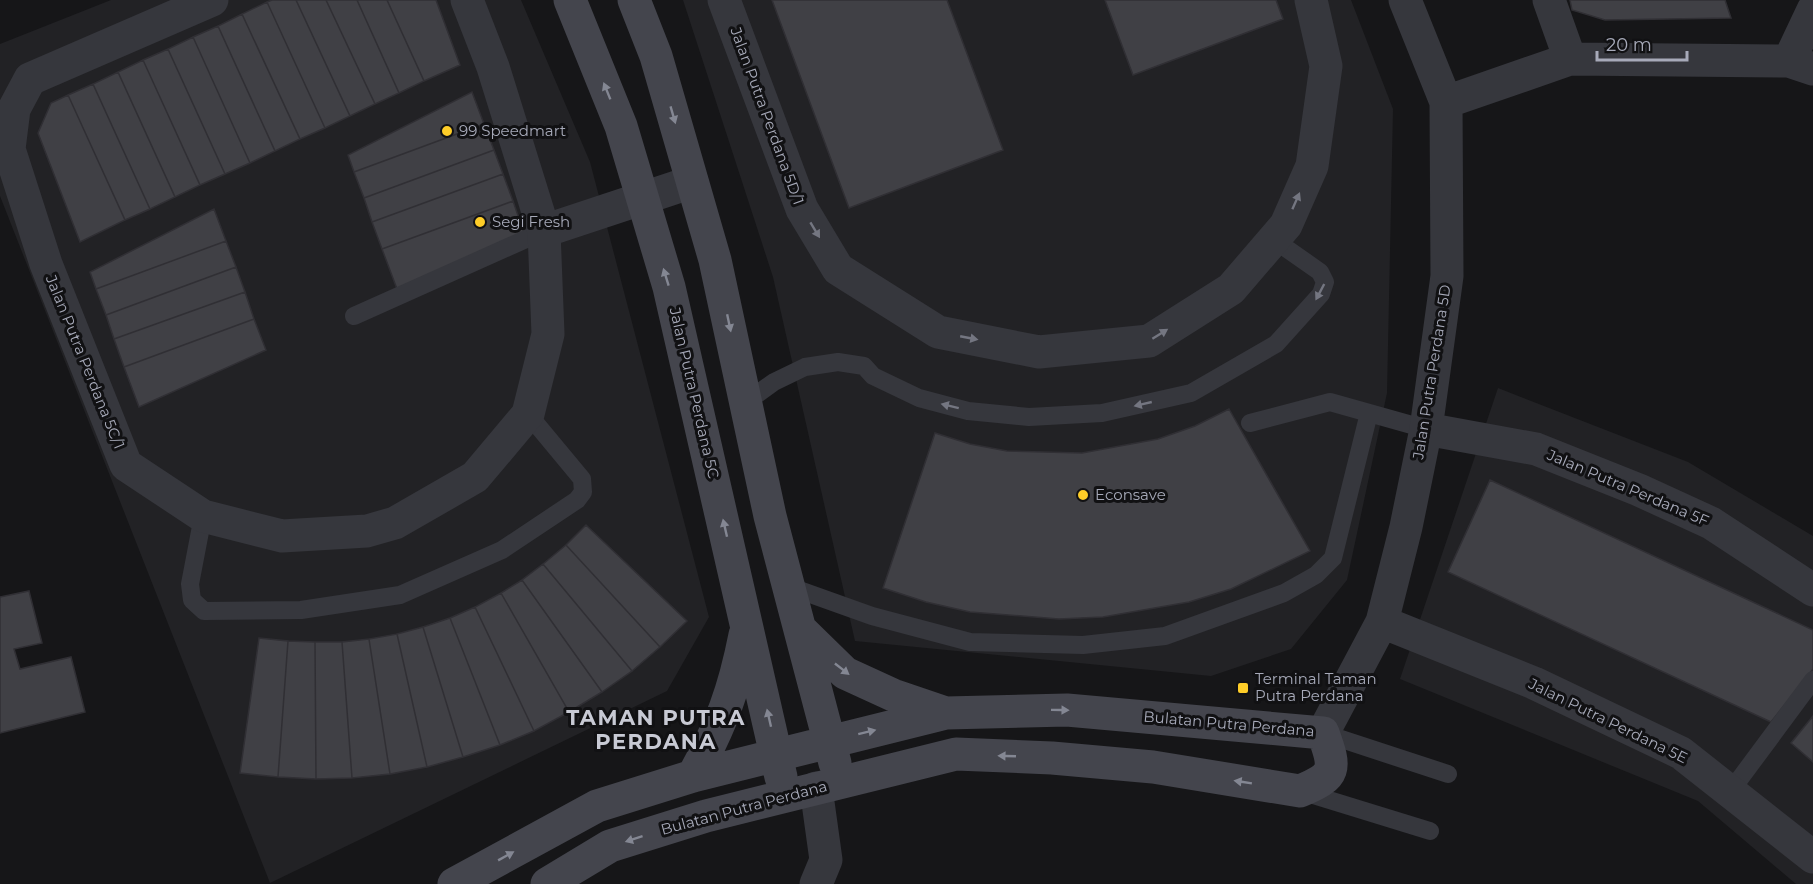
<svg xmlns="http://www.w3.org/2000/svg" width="1813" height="884" font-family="Montserrat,sans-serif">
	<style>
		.built { fill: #222225 }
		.building { fill: #404045; stroke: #302f34; stroke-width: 1.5 }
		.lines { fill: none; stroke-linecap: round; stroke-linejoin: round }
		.lane { stroke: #36373d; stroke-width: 18 }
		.street { stroke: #36373d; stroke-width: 33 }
		.secondary { stroke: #44454d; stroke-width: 33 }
		.oneway { fill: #848793 }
		.oneway2 { fill: #747681 }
		.poi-dot { fill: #fecd28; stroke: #111113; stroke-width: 2 }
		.labels { text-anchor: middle; stroke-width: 6; stroke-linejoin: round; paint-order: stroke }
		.street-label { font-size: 15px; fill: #a7aab9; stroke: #111113 }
		.poi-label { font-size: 15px; fill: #a7aab9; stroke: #111113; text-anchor: start }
		.district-label { font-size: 21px; font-weight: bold; letter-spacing: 1.5px; fill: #c8cad4; stroke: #111113 }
	</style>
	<rect width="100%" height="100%" fill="#161618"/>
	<path class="built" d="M111 0H521L590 162 709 617 667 691 270 883 0 196V44Z
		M683 0H1351L1393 109 1387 393 1347 580 1291 649 1211 676 855 641 773 277Z
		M1498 388 1688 462 1813 536V884H1796L1698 801 1400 679Z"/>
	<path class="building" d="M272 0H296L350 116 325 128 267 2Z
		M296 0H326L375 104 350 116Z
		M326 0H357L399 93 375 104Z
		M357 0H387L424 81 399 93Z
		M387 0H436L460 65 424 81Z
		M772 0H947L1003 150 849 208Z
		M1105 0H1276L1283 19 1133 75Z
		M1570 0H1725L1731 18 1605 20 1572 10Z
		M267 2 325 128 300 139 242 14Z
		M242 14 300 139 275 151 218 26Z
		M218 26 275 151 250 163 193 37Z
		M193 37 250 163 225 174 168 49Z
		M168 49 225 174 200 185 143 60Z
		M143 60 200 185 175 197 118 72Z
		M118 72 175 197 150 209 93 84Z
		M93 84 150 209 125 220 68 95Z
		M472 92 484 124 354 172 348 155Z
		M68 95 125 220 80 242 38 133 51 103Z
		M484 124 494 150 364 198 354 172Z
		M494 150 503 174 372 222 364 198Z
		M503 174 513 201 382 249 372 222Z
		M513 201 524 233 397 289 382 249Z
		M214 209 226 241 96 289 90 272Z
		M226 241 236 267 106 315 96 289Z
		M236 267 245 292 114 339 106 315Z
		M245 292 254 319 124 367 114 339Z
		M254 319 266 350 139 407 124 367Z
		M1229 409 1310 551 1231 589 1189 602 1103 617 1059 619 970 612 926 602 883 588 935 433 970 444 1007 451 1082 453 1158 439 1195 426Z
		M1490 480 1813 630V669L1771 722 1448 572Z
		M586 525 687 621 660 647 566 545Z
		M566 545 660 647 632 671 543 564Z
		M543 564 632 671 602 692 522 580Z
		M522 580 602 692 569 712 501 593Z
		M29 591 42 643 14 649 20 669 71 657 85 712 0 733V597Z
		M501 593 569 712 534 731 475 607Z
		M475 607 534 731 500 745 450 618Z
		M450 618 500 745 463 757 423 627Z
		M423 627 463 757 427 767 397 634Z
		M397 634 427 767 390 774 369 639Z
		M259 638 288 641 278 777 240 773Z
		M369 639 390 774 352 778 342 642Z
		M288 641 315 642 316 779 278 777Z
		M315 642H342L352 778 316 779Z
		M1813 716V762L1791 743Z"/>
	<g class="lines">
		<path class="lane" d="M354 316 544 231
			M746 402 774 382 805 367 838 362 864 366 873 376 919 398 968 411 1029 417 1102 413 1191 393 1276 344 1321 294 1325 282 1320 272 1273 239
			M1250 423 1330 402 1426 429
			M203 516 190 584 192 600 204 611 301 610 400 595 502 550 577 500 583 492 582 479 528 414
			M788 586 872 616 970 642 1083 645 1165 636 1284 593 1316 575 1333 558 1369 413
			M1323 733 1448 774
			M1300 791 1430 831
			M1730 792 1813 680"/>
		<path class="street" d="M212 0 30 79 14 109 9 149 46 264 126 465 203 516 282 536 367 531 395 523 475 477 528 414 548 334 544 231 493 67 467 0
			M724 0 802 209 838 269 938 332 1039 352 1149 341 1231 289 1286 225 1312 166 1326 66 1311 0
			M1549 0 1570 59
			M1789 61 1813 10
			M1446 102 1570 59 1789 61 1813 69
			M544 231 692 182
			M1426 429 1536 449 1639 490 1711 523 1813 590
			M1382 622 1534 683 1681 753 1813 857
			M1323 733 1382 622 1406 527 1426 429 1447 276 1446 102 1405 0
			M816 884 826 860 816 788"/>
		<path class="secondary" d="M570 0 621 126 669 287 781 777
			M634 0 656 56 715 260 770 516 835 763
			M801 630 845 673 893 695 946 713
			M693 776C721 726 734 691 745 635
			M454 884 597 806 693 776 946 713 1067 710 1323 733C1336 769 1337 776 1300 791L1153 767 1052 758 956 754 706 816 610 846 547 884"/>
	</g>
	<defs><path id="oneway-solid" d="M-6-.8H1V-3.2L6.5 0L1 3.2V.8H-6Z" transform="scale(1.5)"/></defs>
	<g class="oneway">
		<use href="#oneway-solid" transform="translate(607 91) rotate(-112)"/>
		<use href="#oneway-solid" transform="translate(673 115) rotate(74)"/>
		<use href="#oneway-solid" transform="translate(666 277) rotate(-107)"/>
		<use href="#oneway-solid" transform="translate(729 323) rotate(78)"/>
		<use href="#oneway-solid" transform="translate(725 528) rotate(-103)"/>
		<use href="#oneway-solid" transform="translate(842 669) rotate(38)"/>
		<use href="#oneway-solid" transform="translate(1060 710) rotate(1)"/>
		<use href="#oneway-solid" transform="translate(769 718) rotate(-103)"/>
		<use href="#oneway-solid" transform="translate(867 732) rotate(-14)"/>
		<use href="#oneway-solid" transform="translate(1007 756) rotate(-178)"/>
		<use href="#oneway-solid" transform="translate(1243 782) rotate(-171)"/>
		<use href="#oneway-solid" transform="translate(634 839) rotate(162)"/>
		<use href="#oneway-solid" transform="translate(506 856) rotate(-29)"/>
	</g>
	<g class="oneway2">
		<use href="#oneway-solid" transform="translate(1296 201) rotate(-66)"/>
		<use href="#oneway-solid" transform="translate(815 230) rotate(59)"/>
		<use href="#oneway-solid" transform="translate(1320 292) rotate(118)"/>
		<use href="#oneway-solid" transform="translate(1160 334) rotate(-32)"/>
		<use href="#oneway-solid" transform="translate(969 338) rotate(11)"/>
		<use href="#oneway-solid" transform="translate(1143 404) rotate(167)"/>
		<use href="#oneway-solid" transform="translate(950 406) rotate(-166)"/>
	</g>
	<g class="poi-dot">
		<circle cx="447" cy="131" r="6"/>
		<circle cx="480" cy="222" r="6"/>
		<circle cx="1083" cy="495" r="6"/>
		<rect x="1237" y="682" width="12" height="12" rx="3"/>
	</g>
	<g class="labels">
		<g class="street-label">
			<text transform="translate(767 116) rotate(70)" y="5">Jalan Putra Perdana 5D/1</text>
			<text transform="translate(85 362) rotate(68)" y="5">Jalan Putra Perdana 5C/1</text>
			<text transform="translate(1432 372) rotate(-81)" y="5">Jalan Putra Perdana 5D</text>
			<text transform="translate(694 393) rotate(77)" y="5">Jalan Putra Perdana 5C</text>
			<text transform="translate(1628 488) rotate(23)" y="5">Jalan Putra Perdana 5F</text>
			<text transform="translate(1608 721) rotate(26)" y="5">Jalan Putra Perdana 5E</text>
			<text transform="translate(1229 724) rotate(5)" y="5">Bulatan Putra Perdana</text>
			<text transform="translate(744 808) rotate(-15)" y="5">Bulatan Putra Perdana</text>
		</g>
		<g class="poi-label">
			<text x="459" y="136">99 Speedmart</text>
			<text x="492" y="227">Segi Fresh</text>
			<text x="1095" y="500">Econsave</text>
			<text x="1255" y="684">Terminal Taman<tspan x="1255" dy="17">Putra Perdana</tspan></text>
		</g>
		<g class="district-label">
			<text x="656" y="725">TAMAN PUTRA<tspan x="656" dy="24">PERDANA</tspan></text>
		</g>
	</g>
	<path d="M1597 51v9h90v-9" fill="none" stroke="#a7aab9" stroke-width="3"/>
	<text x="1606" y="51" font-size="18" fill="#a7aab9" stroke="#111113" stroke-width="4.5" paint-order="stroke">20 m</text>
</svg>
